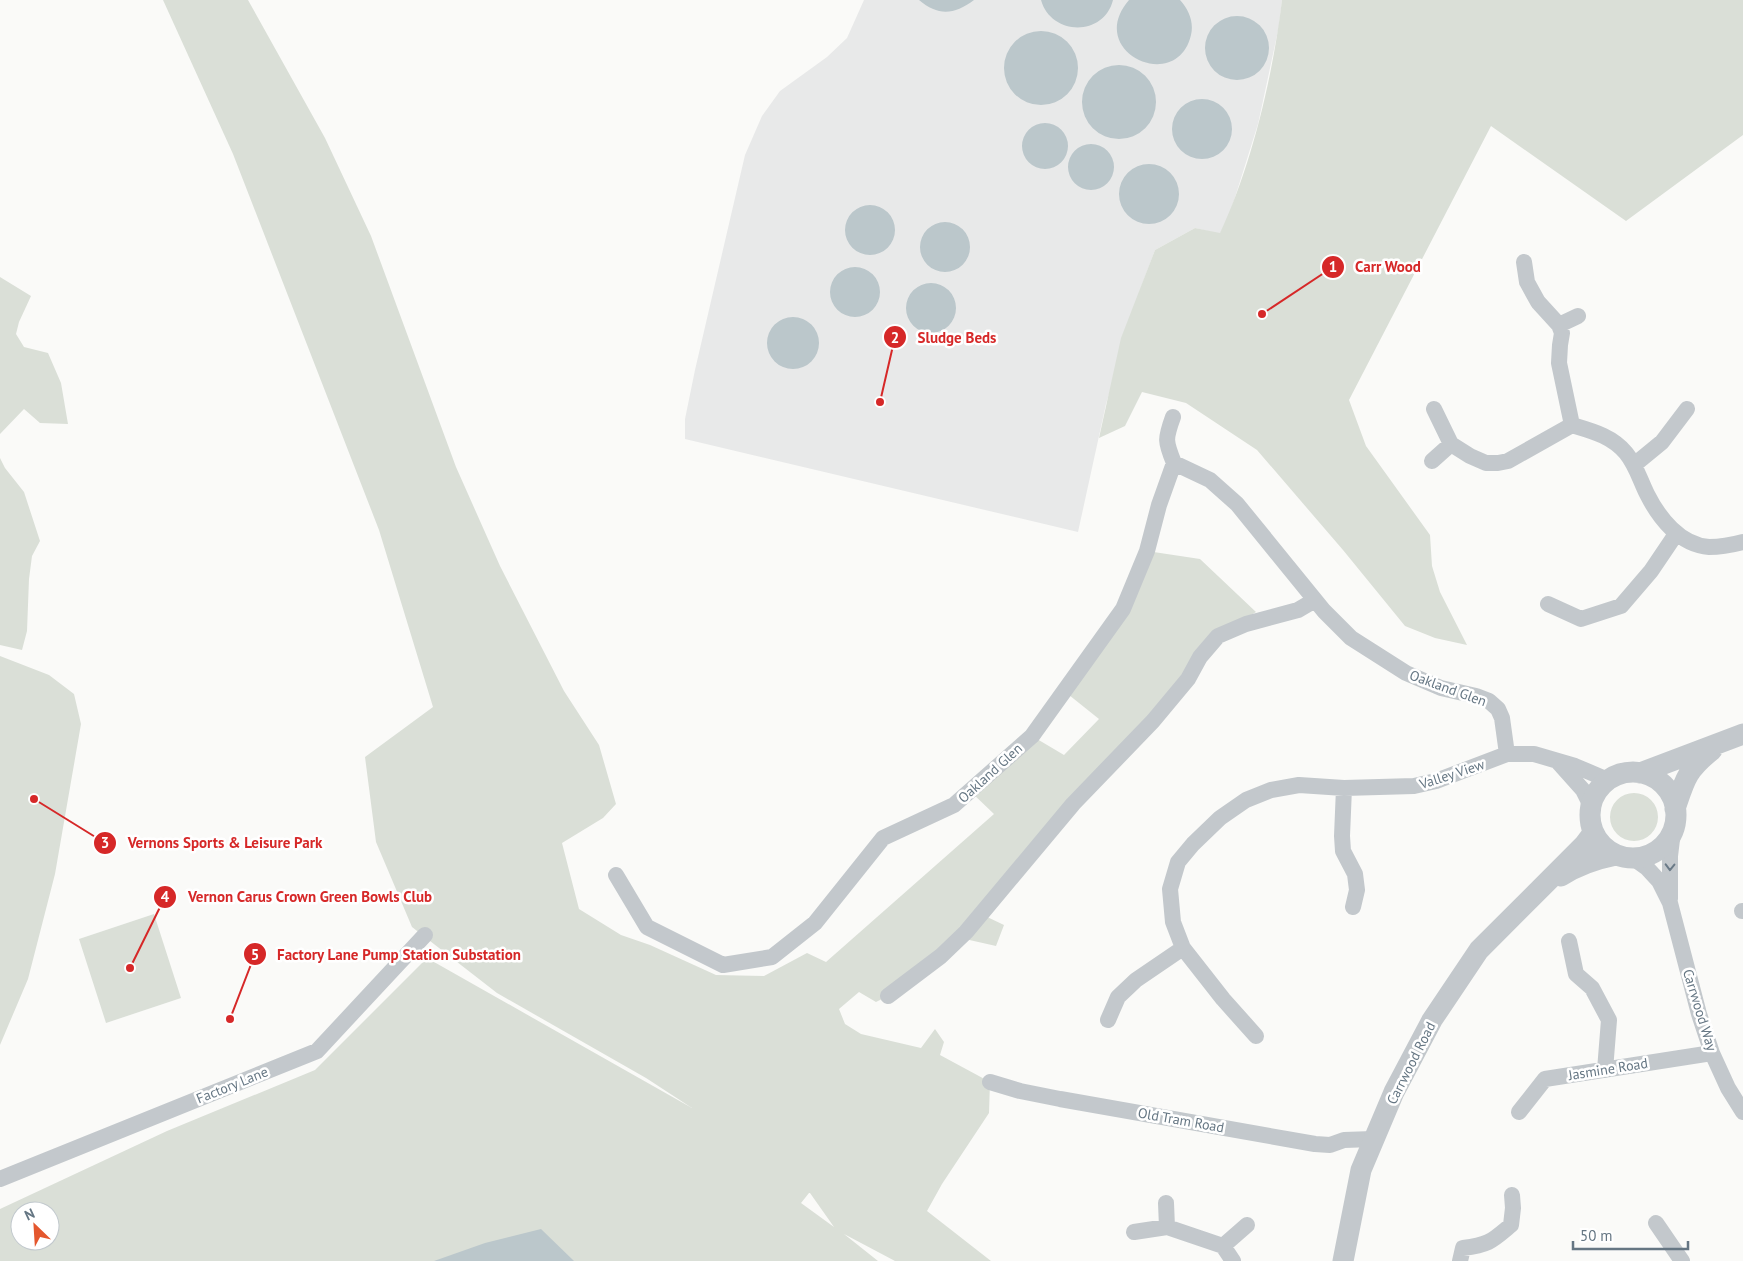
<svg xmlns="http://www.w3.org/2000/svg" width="1743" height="1261" font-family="'PT Sans',sans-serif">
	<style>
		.built { fill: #e8e9e9 }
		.green { fill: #dadfd7; fill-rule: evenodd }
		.water { fill: #bbc7cb }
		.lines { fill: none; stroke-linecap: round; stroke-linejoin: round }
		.minor { stroke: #c3c8cc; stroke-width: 16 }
		.tertiary { stroke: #c3c8cc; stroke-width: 21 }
		.oneway { stroke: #6a7a87 }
		.labels { text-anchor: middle; stroke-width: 5; stroke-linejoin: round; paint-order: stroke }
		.street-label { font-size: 14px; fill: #657683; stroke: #fff }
		.leader { fill: none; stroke: #d62828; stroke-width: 2 }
		.callout-dot { fill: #d62828; stroke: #fff; stroke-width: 2 }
		.mark-label { font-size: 15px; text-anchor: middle; font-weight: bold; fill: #fff }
		.callout-label { font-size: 15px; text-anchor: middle; font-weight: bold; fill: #d62828; stroke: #fff; stroke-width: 5; stroke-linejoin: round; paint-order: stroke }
	</style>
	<rect width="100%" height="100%" fill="#fafaf8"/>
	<path class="built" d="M864 0H1282L1279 26 1258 124 1231 210 1220 234 1195 228 1155 250 1140 290 1106 404 1078 532 685 439V419L695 370 745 155 762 116 780 91 827 57 847 38Z"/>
	<path class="green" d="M163 0H248L325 138 371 236 456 467 500 566 564 691 599 745 616 804 603 818 562 843 579 909 621 935 650 945 716 975 764 976 807 953 826 962 994 814 970 791 1032 736 1064 755 1099 719 1064 691 1123 609 1147 551 1200 559 1256 612 1218 636 983 915 1004 925 996 946 965 939 888 996 876 1002 859 992 839 1009 845 1024 861 1034 921 1048 935 1029 944 1042 940 1055 990 1082 989 1113 942 1184 927 1211 991 1261H895L844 1234 878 1261H0V1209L167 1131 315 1070 427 958 692 1108 646 1078 497 993 412 927 376 842 365 757 433 707 379 530 233 154ZM809 1193H810L834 1227 801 1203ZM20 1211H50V1241H20Z
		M1282 0H1743V135L1626 221 1491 126 1349 400 1366 446 1430 535 1432 566 1440 592 1467 645 1435 638 1405 626 1343 550 1257 450 1186 403 1142 392 1125 426 1099 438 1121 338 1155 250 1195 228 1220 233C1252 165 1273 75 1282 0Z
		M0 277 31 296 19 322 16 334 24 347 48 353 61 383 68 424 40 423 24 409 0 434Z
		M0 458 5 468 24 492 40 541 32 556 29 579 27 631 22 650 0 645Z
		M0 656 49 675 74 694 81 724 55 874 28 979 0 1045Z
		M1610 817a24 24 0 1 1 48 0a24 24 0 1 1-48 0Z
		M154 914 181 998 106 1023 79 939Z"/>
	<path class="water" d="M919 0H974C954 15 938 16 919 0Z
		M1041 0H1113C1104 37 1051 36 1041 0Z
		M1129 0H1180C1189 10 1194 22 1191 35 1177 95 1084 52 1129 0Z
		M1205 48a32 32 0 1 1 64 0a32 32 0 1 1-64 0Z
		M1004 68a37 37 0 1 1 74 0a37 37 0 1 1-74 0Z
		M1082 102a37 37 0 1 1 74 0a37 37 0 1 1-74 0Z
		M1172 129a30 30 0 1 1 60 0a30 30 0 1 1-60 0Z
		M1022 146a23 23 0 1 1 46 0a23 23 0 1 1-46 0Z
		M1068 167a23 23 0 1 1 46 0a23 23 0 1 1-46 0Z
		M1119 194a30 30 0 1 1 60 0a30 30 0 1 1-60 0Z
		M845 230a25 25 0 1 1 50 0a25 25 0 1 1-50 0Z
		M920 247a25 25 0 1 1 50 0a25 25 0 1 1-50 0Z
		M830 292a25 25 0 1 1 50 0a25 25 0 1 1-50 0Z
		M906 308a25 25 0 1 1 50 0a25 25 0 1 1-50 0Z
		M767 343a26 26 0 1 1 52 0a26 26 0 1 1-52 0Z
		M541 1229 574 1261H434L485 1243Z"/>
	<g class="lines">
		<path class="minor" d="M1524 262 1527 282 1538 302 1559 325 1562 333 1560 345 1559 363 1572 425
			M1559 325 1578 316
			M1434 409 1451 444 1470 456 1486 463H1498L1508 461 1572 425C1592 431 1612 436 1626 453 1636 465 1640 480 1647 494 1659 518 1680 545 1709 547 1720 547 1732 545 1743 542
			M1432 461 1451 444
			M1174 463 1210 480 1237 504 1324 611 1351 638 1406 673 1441 688 1476 696 1489 701 1498 709 1502 718 1507 754
			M1634 465 1662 442 1687 409
			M1548 604 1581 619 1621 606 1651 571 1676 534
			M1558 762 1583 790 1591 806
			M1344 788 1342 836 1343 851 1355 874 1357 890 1353 907
			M1633 858 1647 868 1659 881 1670 903 1699 1014 1712 1053 1728 1088 1743 1112
			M616 875 647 927 723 965 772 957 815 923 883 838 954 805 1032 736 1123 609 1147 551 1159 505 1174 463C1165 441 1165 439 1173 417
			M1670 899V856L1673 831
			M1742 911H1743
			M1569 941 1576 974 1592 988 1609 1020 1605 1070
			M888 996 941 956 966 932 1073 804 1153 721 1188 679 1200 657 1218 636 1246 624 1298 610 1315 600
			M1108 1020 1118 997 1136 980 1183 948
			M1256 1036 1223 999 1183 948 1173 922 1170 889 1178 862 1193 844 1220 818 1246 800 1271 790 1299 785 1344 788 1414 786 1436 781 1507 754H1534L1575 766 1608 780
			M990 1082 1020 1091 1060 1099 1315 1144 1330 1145 1344 1140 1373 1139
			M1519 1112 1545 1079 1712 1053
			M0 1179 317 1051 425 935
			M1656 1223 1682 1261
			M1167 1227 1223 1246 1233 1261
			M1134 1232 1167 1227 1166 1203
			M1223 1246 1247 1225
			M1460 1261 1463 1248C1489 1245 1492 1241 1511 1225L1513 1208 1512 1195"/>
		<path class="tertiary" d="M1590 815a43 43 0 1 1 86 0a43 43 0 1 1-86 0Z
			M1640 773 1743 734
			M1675 809C1685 779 1686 771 1712 750
			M1561 876C1578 865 1596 859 1616 855
			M1343 1261 1361 1170 1394 1092 1432 1020 1479 950 1584 845 1593 833"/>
	</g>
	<defs><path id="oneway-chevron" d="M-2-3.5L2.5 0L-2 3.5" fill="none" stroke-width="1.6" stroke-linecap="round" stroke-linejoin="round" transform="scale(1.25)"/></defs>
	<use class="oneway" href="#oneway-chevron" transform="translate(1670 867) rotate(91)"/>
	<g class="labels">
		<g class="street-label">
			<text transform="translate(1448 688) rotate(20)" y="5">Oakland Glen</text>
			<text transform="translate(990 773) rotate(-42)" y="5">Oakland Glen</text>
			<text transform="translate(1452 774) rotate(-18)" y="5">Valley View</text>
			<text transform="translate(1700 1010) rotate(73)" y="5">Carrwood Way</text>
			<text transform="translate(1411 1063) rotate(-63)" y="5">Carrwood Road</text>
			<text transform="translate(1608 1069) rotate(-9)" y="5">Jasmine Road</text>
			<text transform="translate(232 1085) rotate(-22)" y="5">Factory Lane</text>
			<text transform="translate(1181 1120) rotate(10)" y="5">Old Tram Road</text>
		</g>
	</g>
	<path class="leader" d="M1262 314L1333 267M880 402L895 337M34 799L105 843M130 968L165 897M230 1019L255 954"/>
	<g class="callout-dot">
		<circle cx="1262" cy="314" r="5"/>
		<circle cx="880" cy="402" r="5"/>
		<circle cx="34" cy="799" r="5"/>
		<circle cx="130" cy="968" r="5"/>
		<circle cx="230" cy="1019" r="5"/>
		<circle cx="1333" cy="267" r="12"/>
		<circle cx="895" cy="337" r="12"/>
		<circle cx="105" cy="843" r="12"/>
		<circle cx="165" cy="897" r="12"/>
		<circle cx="255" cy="954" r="12"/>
	</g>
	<g class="mark-label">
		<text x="1333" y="272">1</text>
		<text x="895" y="343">2</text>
		<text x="105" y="848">3</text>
		<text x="165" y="902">4</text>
		<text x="255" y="960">5</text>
	</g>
	<g class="callout-label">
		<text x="1388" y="272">Carr Wood</text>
		<text x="957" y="343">Sludge Beds</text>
		<text x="225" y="848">Vernons Sports &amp; Leisure Park</text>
		<text x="310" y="902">Vernon Carus Crown Green Bowls Club</text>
		<text x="399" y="960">Factory Lane Pump Station Substation</text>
	</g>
	<g transform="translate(35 1226) rotate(335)"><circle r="24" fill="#ffffff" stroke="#c1c8cd"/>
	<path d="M0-4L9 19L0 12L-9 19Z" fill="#e4572e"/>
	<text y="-8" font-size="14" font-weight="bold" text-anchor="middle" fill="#657683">N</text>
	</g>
	<path d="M1573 1241v8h115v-8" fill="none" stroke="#657683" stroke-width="2.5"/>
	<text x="1580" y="1241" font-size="15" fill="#657683" stroke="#ffffff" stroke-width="4" paint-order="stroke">50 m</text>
</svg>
